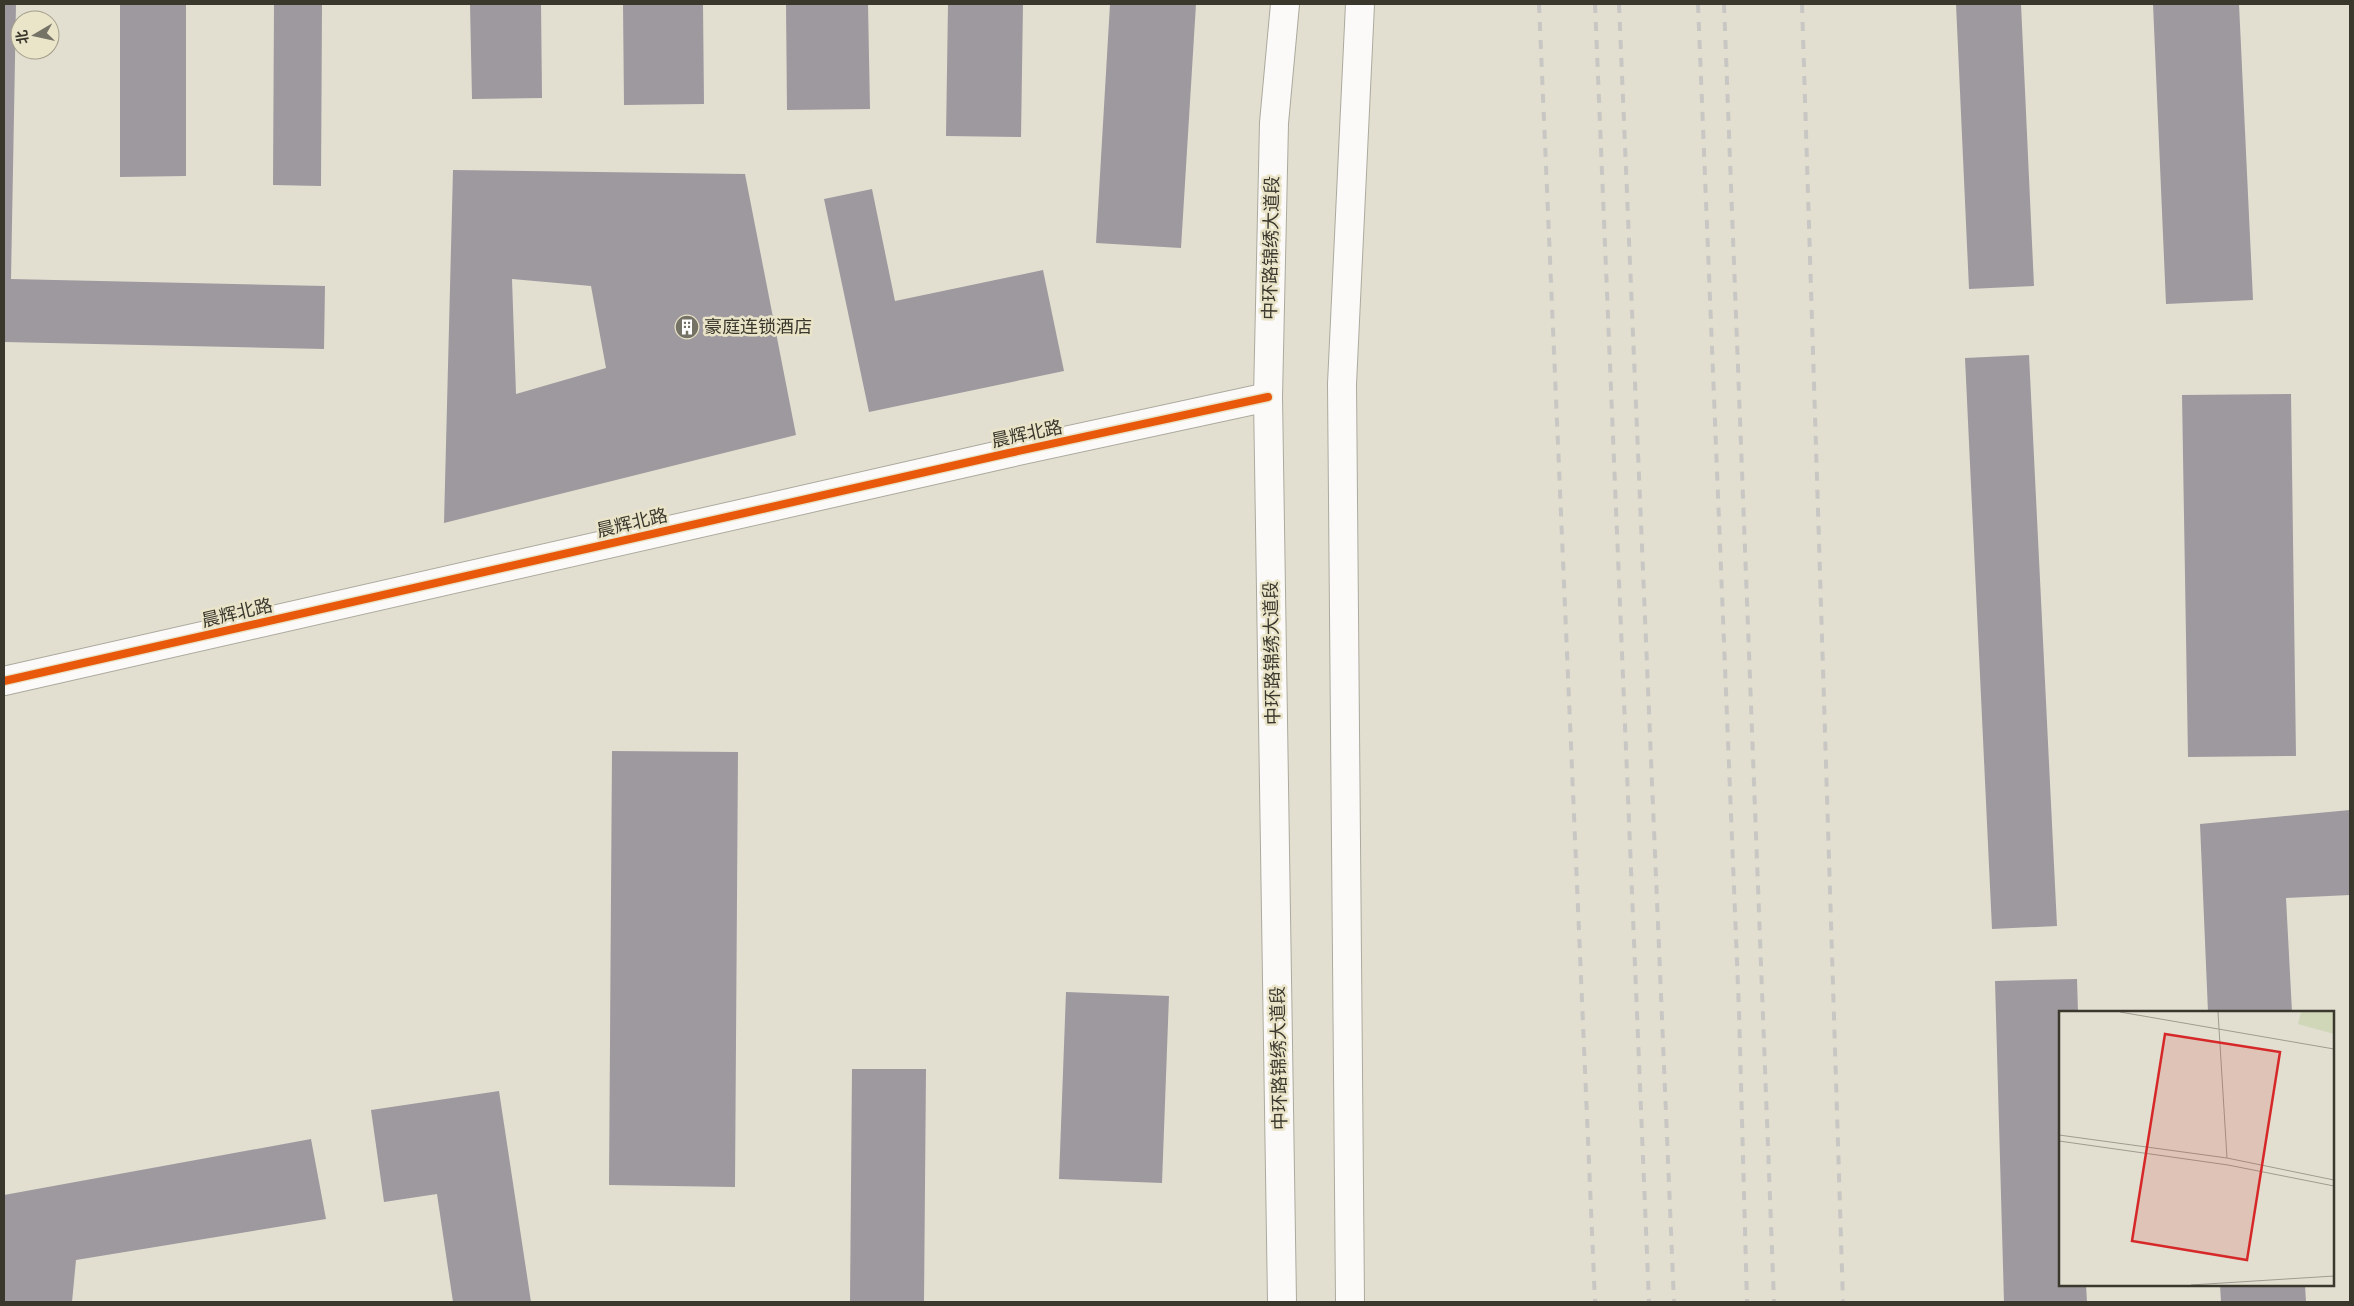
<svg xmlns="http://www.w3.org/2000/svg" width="2354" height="1306" font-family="'Titillium Web','Noto Sans SC',sans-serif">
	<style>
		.building { fill: #9e999e; fill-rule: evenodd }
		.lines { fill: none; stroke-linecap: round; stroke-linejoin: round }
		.tertiary-casing { stroke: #acaa9e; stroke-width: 30 }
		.primary-casing { stroke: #acaa9e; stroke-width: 30 }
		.tertiary { stroke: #fbfaf8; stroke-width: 28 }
		.primary { stroke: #fbfaf8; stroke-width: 28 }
		.rail { stroke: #c8c7c3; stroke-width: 4; stroke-dasharray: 9 9; stroke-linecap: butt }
		.cycleway-casing { stroke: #eae4c9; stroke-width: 11 }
		.cycleway { stroke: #e8590c; stroke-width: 8 }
		.labels { text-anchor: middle; stroke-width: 5; stroke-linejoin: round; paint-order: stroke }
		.street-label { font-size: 18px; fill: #3a382d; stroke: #eae4c9 }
		.poi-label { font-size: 18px; fill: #3a382d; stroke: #eae4c9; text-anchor: start }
		.inset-road { fill: none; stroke: #9f9c8f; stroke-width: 1 }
		.view { fill: #d62828; fill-opacity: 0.15; stroke: #d62828; stroke-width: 2.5 }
		.inset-edge { fill: none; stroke: #3a382d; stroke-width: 2.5 }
	</style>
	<rect width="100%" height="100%" fill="#e2dfd1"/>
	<path class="building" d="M4 4H16L11 279 325 286 324 349 4 342Z
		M120 4H186V176L120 177Z
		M274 4H322L321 186 273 185Z
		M470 4H541L542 98 472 99Z
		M623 4H703L704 104 624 105Z
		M786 4H868L870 109 787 110Z
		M948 4H1023L1021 137 946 136Z
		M1110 4H1196L1181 248 1096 243Z
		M1956 4H2021L2034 286 1969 289Z
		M2153 4H2239L2253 300 2166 304Z
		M453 170 745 174 796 435 444 523ZM512 279 591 286 606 368 516 394Z
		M872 189 895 301 1043 270 1064 371 869 412 824 199Z
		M2029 355 2057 926 1992 929 1965 358Z
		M2291 394 2296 756 2188 757 2182 395Z
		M612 751 738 752 735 1187 609 1185Z
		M2350 810V895L2286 898 2292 1012H2208L2200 824Z
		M2077 979 2078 1012H2060V1285H2086L2087 1302H2004L1995 981Z
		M1066 992 1169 996 1162 1183 1059 1179Z
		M852 1069H926L924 1302H850Z
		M499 1091 531 1302H453L437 1194 384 1202 371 1110Z
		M311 1139 326 1219 76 1260 72 1302H4V1195Z
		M2220 1285H2305L2306 1302H2221Z"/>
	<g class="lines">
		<g class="tertiary-casing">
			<path id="tertiary" d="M4 681 1009 453 1268 397"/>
		</g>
		<g class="primary-casing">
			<path id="primary" d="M1282 1302 1268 397 1274 123 1285 4
				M1350 1302 1342 384 1360 4"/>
		</g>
		<use href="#tertiary" class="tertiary"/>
		<use href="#primary" class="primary"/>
		<path class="rail" d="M1539 4 1595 1302
			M1595 4 1649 1302
			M1619 4 1674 1302
			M1698 4 1739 1011 1747 1302
			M1724 4 1774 1302
			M1802 4 1843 1302"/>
		<g class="cycleway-casing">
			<path id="cycleway" d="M4 681 1009 453 1268 397"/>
		</g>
		<use href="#cycleway" class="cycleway"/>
	</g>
	<defs>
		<g id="building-disc" transform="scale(1.25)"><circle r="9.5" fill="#757266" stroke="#eae4c9"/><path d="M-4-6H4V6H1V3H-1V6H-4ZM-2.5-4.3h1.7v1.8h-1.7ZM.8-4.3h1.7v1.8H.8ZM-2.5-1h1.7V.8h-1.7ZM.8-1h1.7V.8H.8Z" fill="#fff"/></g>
	</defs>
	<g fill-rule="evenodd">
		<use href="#building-disc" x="687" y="327"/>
	</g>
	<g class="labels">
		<g class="street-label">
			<text transform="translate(1271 248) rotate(-89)" y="6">中环路锦绣大道段</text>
			<text transform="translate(1027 434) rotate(-12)" y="6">晨辉北路</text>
			<text transform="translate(632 523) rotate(-13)" y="6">晨辉北路</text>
			<text transform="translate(237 613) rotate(-13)" y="6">晨辉北路</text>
			<text transform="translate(1272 653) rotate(-91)" y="6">中环路锦绣大道段</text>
			<text transform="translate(1279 1058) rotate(-91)" y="6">中环路锦绣大道段</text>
		</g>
		<g class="poi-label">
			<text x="704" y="333">豪庭连锁酒店</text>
		</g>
	</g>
	<g transform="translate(2059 1011)">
		<rect width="275" height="275" fill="#e2dfd1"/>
		<path d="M242 1H275V23L239 13Z" fill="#d0d6b8"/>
		<path class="inset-road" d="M61 1 275 38M159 1 168 147M0 124 168 147 275 169M0 130 169 154 275 175M132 274 275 265"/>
		<path class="view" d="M106 23 221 41 188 249 73 230Z"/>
		<rect width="275" height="275" class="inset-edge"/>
	</g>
	<rect width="2354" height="1306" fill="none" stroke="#3a382d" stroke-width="10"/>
	<g transform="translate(35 35) rotate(261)"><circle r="24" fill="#eae4c9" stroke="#a49f8b"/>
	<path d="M0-4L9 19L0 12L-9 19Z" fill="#757266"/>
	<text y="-8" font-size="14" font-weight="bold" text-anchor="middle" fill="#3a382d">北</text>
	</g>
</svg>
